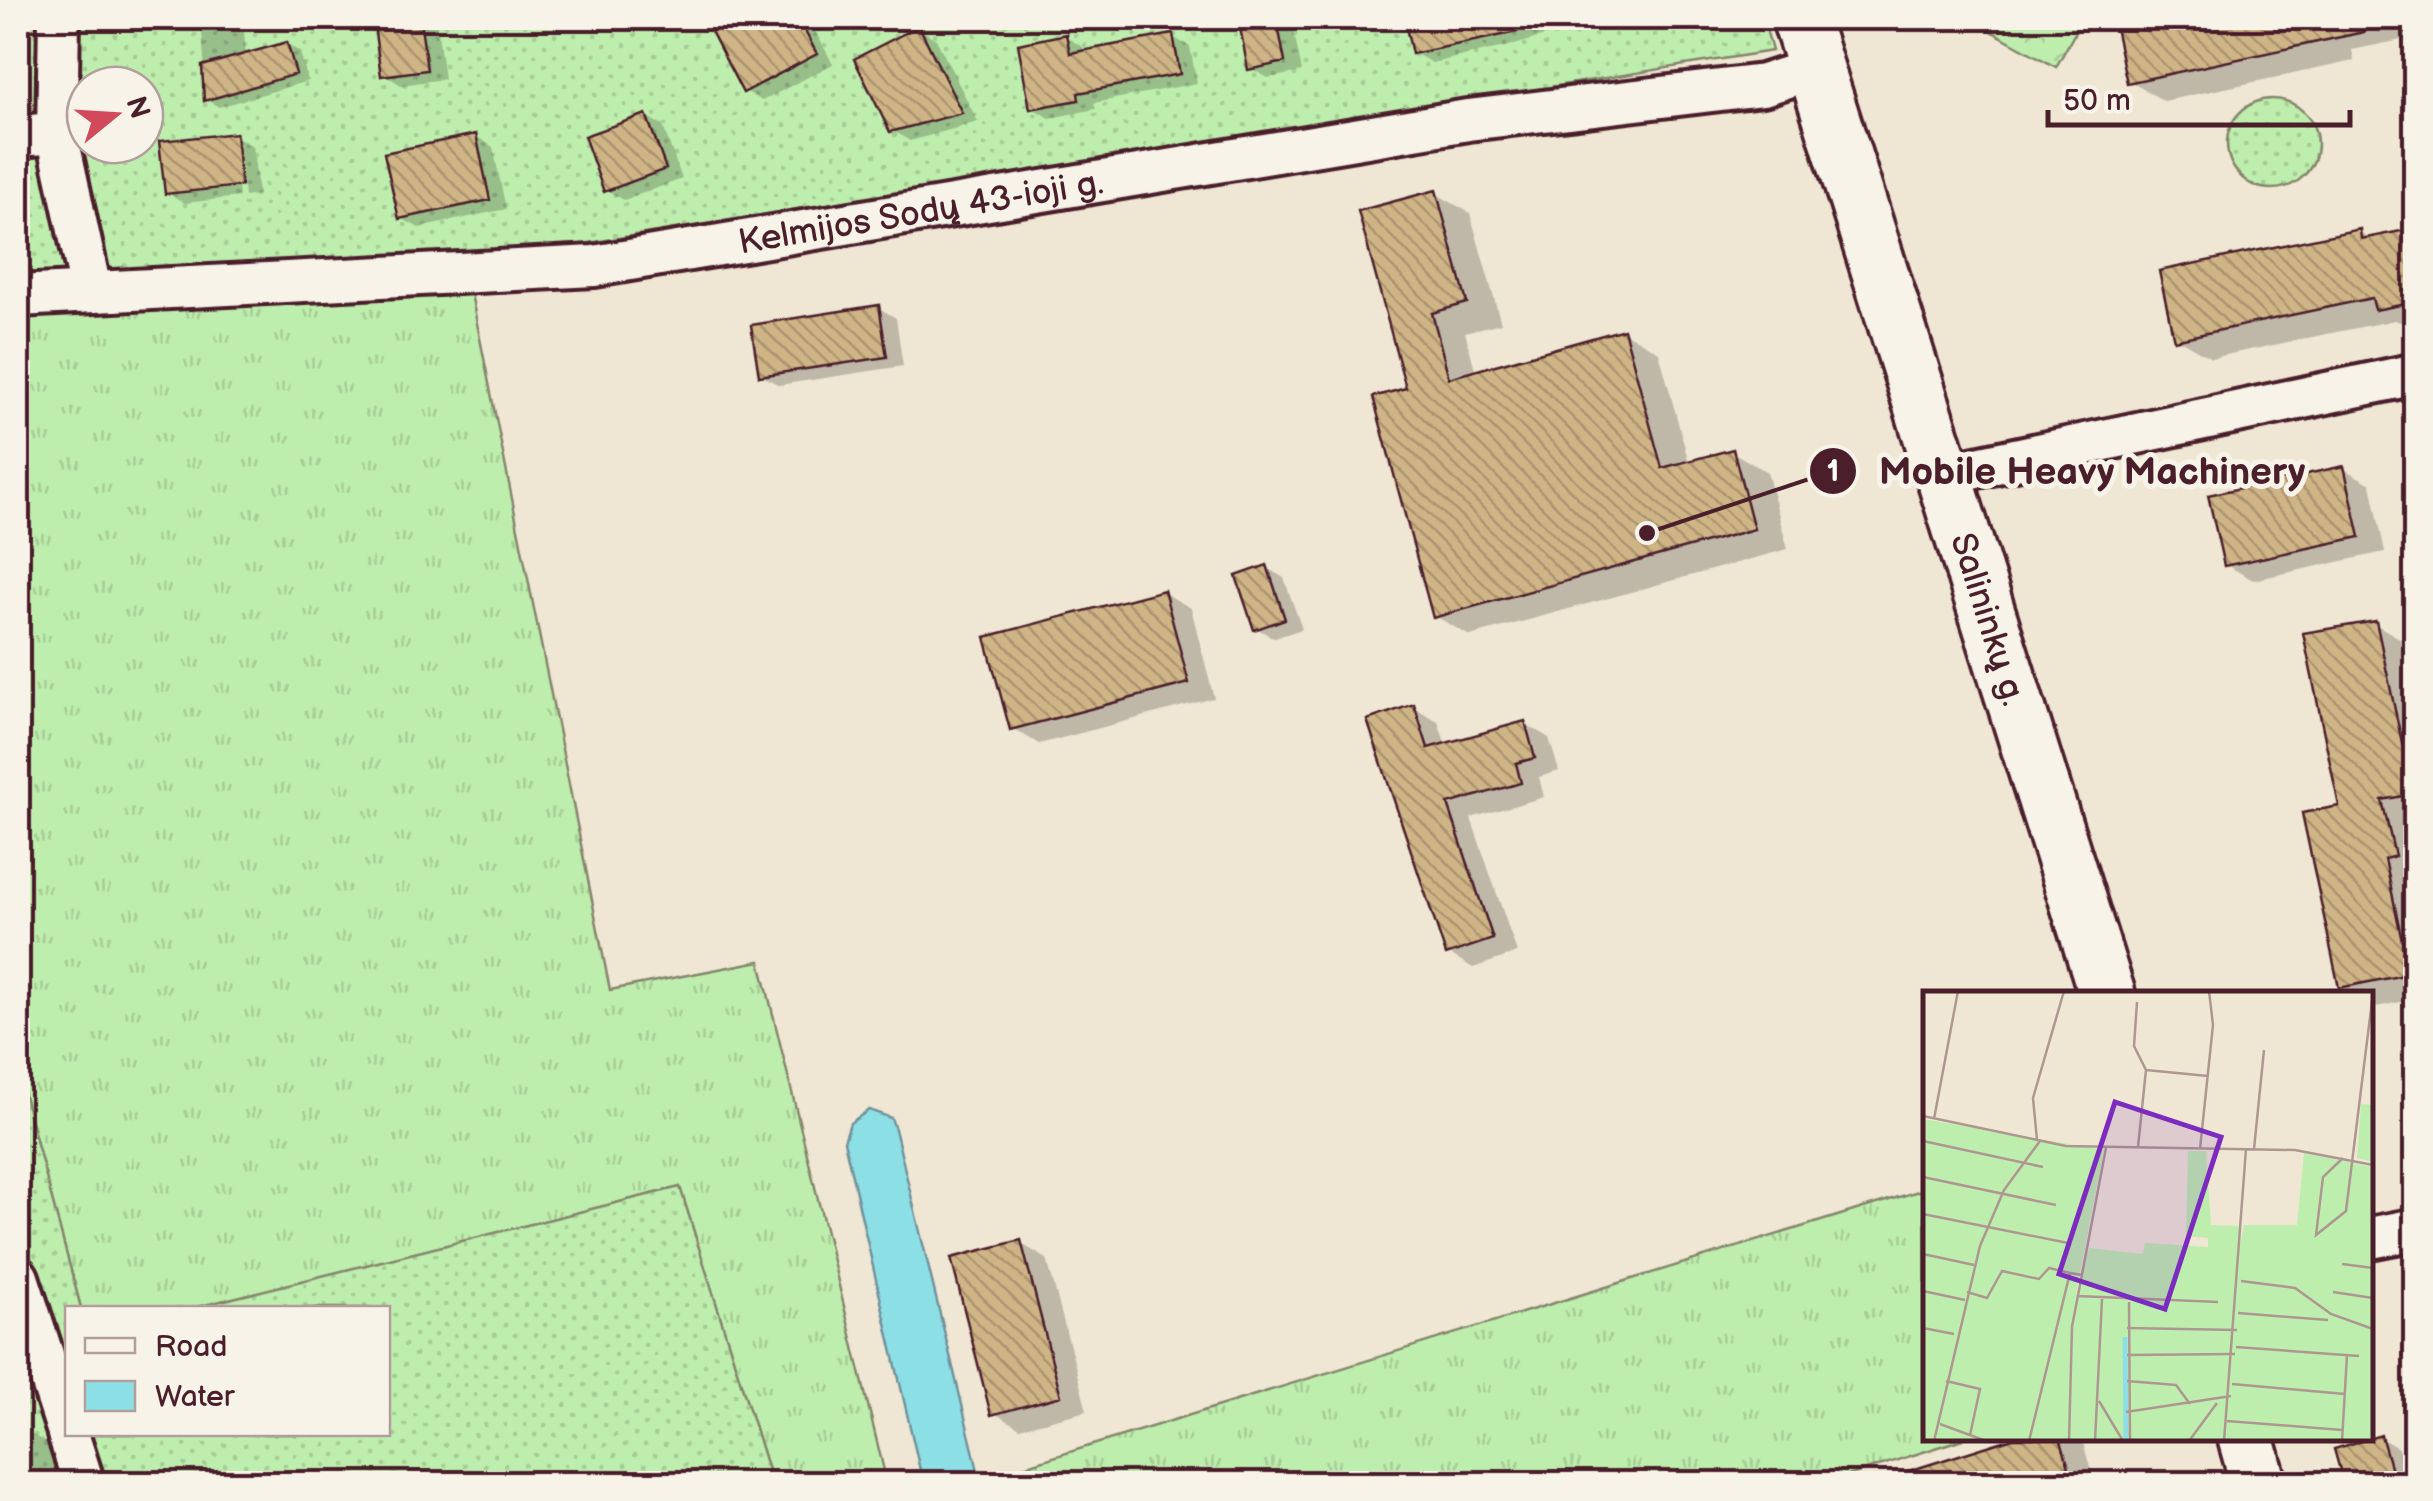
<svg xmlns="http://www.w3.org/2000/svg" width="2433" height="1501" font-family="'Balsamiq Sans',sans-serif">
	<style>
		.grass { fill: url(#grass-tufts); stroke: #84866c; stroke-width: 2.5 }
		.park { fill: url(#park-crowns); stroke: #84866c; stroke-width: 2.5 }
		.garden { fill: url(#garden-dots); stroke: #84866c; stroke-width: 2.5; fill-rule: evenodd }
		.water { fill: #8ddfe6; stroke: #72929b; stroke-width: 2.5 }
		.shadow { fill: #0003 }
		.building { fill: url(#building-back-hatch); stroke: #4a1f2b; stroke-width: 2.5 }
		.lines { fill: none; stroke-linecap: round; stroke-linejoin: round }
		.minor-casing { stroke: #4a1f2b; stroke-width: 48 }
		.secondary-casing { stroke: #4a1f2b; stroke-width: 62 }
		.minor { stroke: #f7f3e8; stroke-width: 40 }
		.secondary { stroke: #f7f3e8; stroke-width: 55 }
		.labels { text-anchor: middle; stroke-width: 10; stroke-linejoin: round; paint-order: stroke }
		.street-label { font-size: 35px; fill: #4a1f2b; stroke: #f7f3e8 }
		.inset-river { fill: none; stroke: #8ddfe6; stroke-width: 5 }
		.inset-road { fill: none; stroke: #ad9790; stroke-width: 2.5 }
		.view { fill: #7b2cbf; fill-opacity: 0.15; stroke: #7b2cbf; stroke-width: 5 }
		.inset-edge { fill: none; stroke: #4a1f2b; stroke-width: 5 }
		.leader { fill: none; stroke: #4a1f2b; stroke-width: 4 }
		.callout-dot { fill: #4a1f2b; stroke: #f7f3e8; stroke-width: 4 }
		.mark-label { font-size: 30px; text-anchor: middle; font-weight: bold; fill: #fff }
		.callout-label { font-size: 38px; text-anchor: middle; font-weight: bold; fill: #4a1f2b; stroke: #f7f3e8; stroke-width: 10; stroke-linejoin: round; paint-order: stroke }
	</style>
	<defs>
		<pattern id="grass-tufts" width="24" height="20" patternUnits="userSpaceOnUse" patternTransform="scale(2.5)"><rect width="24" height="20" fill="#beeead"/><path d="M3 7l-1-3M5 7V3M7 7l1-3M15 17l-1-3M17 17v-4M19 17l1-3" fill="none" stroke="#a5cc95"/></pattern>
		<pattern id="park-crowns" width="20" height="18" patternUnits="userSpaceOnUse" patternTransform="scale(2.5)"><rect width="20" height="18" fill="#beeead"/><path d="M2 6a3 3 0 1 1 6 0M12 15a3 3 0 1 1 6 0" fill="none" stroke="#a5cc95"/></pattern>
		<pattern id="garden-dots" width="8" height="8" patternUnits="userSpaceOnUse" patternTransform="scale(2.5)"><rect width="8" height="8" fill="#beeead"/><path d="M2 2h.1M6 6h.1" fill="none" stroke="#a5cc95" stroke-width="1.8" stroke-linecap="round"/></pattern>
		<pattern id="building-back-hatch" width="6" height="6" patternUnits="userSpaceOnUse" patternTransform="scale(2.5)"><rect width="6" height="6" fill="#cfb586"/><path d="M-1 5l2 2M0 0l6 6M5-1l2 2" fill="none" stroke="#aa936e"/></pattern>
	</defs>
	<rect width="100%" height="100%" fill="#efe7d4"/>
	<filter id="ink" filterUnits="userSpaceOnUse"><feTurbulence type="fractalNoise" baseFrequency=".01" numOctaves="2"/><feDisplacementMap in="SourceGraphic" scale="20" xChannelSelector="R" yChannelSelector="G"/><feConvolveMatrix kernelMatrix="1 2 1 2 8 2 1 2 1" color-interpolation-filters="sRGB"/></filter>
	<g filter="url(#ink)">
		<path class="grass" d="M465 263 610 990 760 961 887 1483H772L680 1187 194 1308H81L18 1073V283Z
			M1925 1189 1926 1438 1964 1439 1822 1484 1028 1483 1024 1466Z"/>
		<path class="park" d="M1968 18H2083L2056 67Z"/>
		<path class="garden" d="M18 18H1763L1772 51 465 263 18 283ZM85 85H145V145H85Z
			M2227 144a45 45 0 1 1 90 0a45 45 0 1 1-90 0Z
			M18 1073 81 1308H68V1434H388V1308H193L680 1187 772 1483H18Z"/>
		<path class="water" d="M869 1110 891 1118 895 1129 981 1483H923L844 1141 850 1123Z"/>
		<path class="shadow" d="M201 18H243L246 56 287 44 300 52 308 81 219 107 207 100Z
			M399 18H424L437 25 444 79 401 85 384 74 376 21Z
			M742 18H808L833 64 762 101 745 91 714 32Z
			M1406 18H1604L1518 44 1432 63 1414 53Z
			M1607 18H1647L1621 25Z
			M2115 18H2416V37L2352 50 2354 61 2164 101 2129 81Z
			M1276 22 1294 32 1302 72 1268 78 1251 68Z
			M919 29 936 39 978 122 910 141 892 130Z
			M1066 37 1083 47 1085 53 1173 37 1190 47 1197 83 1094 103 1096 109 1050 118 1032 108Z
			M646 116 663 126 682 179 624 200 606 190Z
			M235 136 253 146 258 195 244 197 239 144H234L239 197 185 203 167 193Z
			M476 136 493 147 506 209 419 228 401 218Z
			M1435 193 1470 213 1501 323 1465 332 1476 373 1624 332 1659 352 1689 463 1732 452 1767 472 1788 549 1470 636 1435 616 1410 390Z
			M2416 230V328L2395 320 2211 358 2176 338 2359 232 2372 239Z
			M879 308 896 318 903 366 779 385 761 375Z
			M2344 469 2371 484 2385 552 2253 580 2226 565Z
			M1267 568 1284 578 1302 629 1274 638 1256 628Z
			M1164 593 1191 608 1214 698 1039 744 1012 728Z
			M2375 624 2410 644 2416 669V999L2376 1007 2370 1004V994H2353L2341 987 2342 807Z
			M1413 707 1438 721 1446 745 1524 723 1549 738 1559 771 1539 777 1544 797 1471 818 1517 953 1473 968 1448 953Z
			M1020 1243 1047 1259 1087 1411 1020 1428 994 1413Z
			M29 1433 47 1443 60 1484H18V1437Z
			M2021 1438H2074L2083 1443 2095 1484H1877Z
			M2380 1438 2398 1448 2409 1484H2347Z"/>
		<path class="building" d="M373 18H420L427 70 381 76Z
			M737 18H798L817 54 743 93 711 31Z
			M1404 18H1515L1517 32 1412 54Z
			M2113 18H2362L2364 32 2127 83Z
			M1277 20 1285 62 1248 70 1240 27Z
			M919 26 962 113 890 132 854 59Z
			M1066 34 1070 53 1173 34 1180 74 1078 93 1079 100 1030 109 1018 44Z
			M287 42 296 74 204 101 202 66Z
			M646 114 666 169 604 192 584 136Z
			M236 133 241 186 165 194 159 141Z
			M476 134 490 200 399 219 384 153Z
			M1436 190 1467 303 1432 313 1449 378 1624 329 1662 468 1733 449 1754 529 1433 618 1373 397 1406 388 1358 211Z
			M2416 228V302L2375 310 2372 298 2174 340 2159 271 2360 229 2361 239Z
			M879 305 887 357 759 376 751 325Z
			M2344 466 2360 537 2224 566 2208 495Z
			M1267 565 1285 619 1254 630 1236 576Z
			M1164 590 1189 683 1010 730 985 637Z
			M2376 621 2413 794 2382 800 2395 856 2385 859 2409 974 2339 988 2302 813 2339 806 2303 633Z
			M1414 704 1428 748 1525 721 1535 758 1516 763 1521 783 1448 804 1493 939 1446 955 1367 720Z
			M1021 1240 1061 1396 991 1415 951 1258Z
			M2381 1435 2395 1484H2344L2334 1449Z
			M2013 1438H2060L2074 1484H1894L1893 1476Z"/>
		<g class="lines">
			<g class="minor-casing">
				<g id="minor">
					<path d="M57 133 59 18"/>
					<path d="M18 136 57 133 91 290"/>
					<path id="s1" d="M18 296 594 266 1468 120 1763 85 1816 68"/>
					<path d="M1944 474 2416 374"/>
					<path d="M2370 1238 2416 1229"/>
					<path d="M18 1278 68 1432"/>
					<path d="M68 1434 84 1484"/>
				</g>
			</g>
			<g class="secondary-casing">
				<g id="secondary">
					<path id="s2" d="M1800 18 2107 994"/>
					<path d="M2246 1438 2259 1484"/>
				</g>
			</g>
			<use href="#minor" class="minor"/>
			<use href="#secondary" class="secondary"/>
		</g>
	</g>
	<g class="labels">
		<g class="street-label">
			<text dy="12" stroke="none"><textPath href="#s1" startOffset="908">Kelmijos Sodų 43-ioji g.</textPath></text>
			<text dy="12" stroke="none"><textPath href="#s2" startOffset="630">Salininkų g.</textPath></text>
		</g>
	</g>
	<g transform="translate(1923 991)">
		<rect width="450" height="450" fill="#efe7d4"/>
		<path d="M438 113 450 114V171L434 167ZM265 160H283L288 234 317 235 316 264 233 308 153 304 166 257 220 263 222 252 285 256V247L263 245Z" fill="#beeead"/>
		<path d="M0 128 181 159 153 303 232 308 236 263 315 264 321 234H374L381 162 450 176V450H0Z" fill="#beeead"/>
		<path class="inset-river" d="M202 346 203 449"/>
		<path class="inset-road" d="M214 11 211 55 223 79 215 156M223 79 285 85M0 125 143 155 372 159 450 174M11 128 35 0M114 149 110 107 141 0M0 150 120 176M277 158 290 34 286 0M331 158 341 59M420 167 400 186 393 244 423 220 450 2M0 186 133 214M0 223 145 252M0 263 51 274M419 273 450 277M318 290 372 297 408 323 450 338M0 300 42 309M44 301 64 307 79 280 116 288 126 277 147 282M410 301 450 307M154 305 295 311M206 311 207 450M315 322 405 329M0 337 31 343M204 337 314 339M313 356 436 365M204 364 312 363M23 390 57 398 47 444M204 390 253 394 267 413M309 393 422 403M176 410 200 450M203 421 308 405M304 430 419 439M17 433 63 450M11 450 57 255 81 199 117 150M106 450 147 282 159 284M146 450 149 336 183 157M172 450 179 308M266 450 294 412M301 450 323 158M419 450 424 364"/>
		<path class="view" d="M192 111 298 146 242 318 136 283Z"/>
		<rect width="450" height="450" class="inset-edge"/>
	</g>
	<path class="leader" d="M1647 533L1833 471"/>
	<g class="callout-dot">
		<circle cx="1647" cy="533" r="10"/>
		<circle cx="1833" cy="471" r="25"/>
	</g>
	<g class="mark-label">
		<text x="1833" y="481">1</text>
	</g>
	<g class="callout-label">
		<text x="2092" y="484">Mobile Heavy Machinery</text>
	</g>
	<rect width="2433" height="1501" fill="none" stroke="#f7f3e8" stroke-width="60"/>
	<rect x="30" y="30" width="2373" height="1441" fill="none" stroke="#4a1f2b" stroke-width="4" filter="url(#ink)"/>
	<rect x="65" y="1306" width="325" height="130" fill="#f7f3e8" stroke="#b29e9c" stroke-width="2.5"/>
	<rect x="85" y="1338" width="50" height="15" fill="#f7f3e8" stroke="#b29e9c" stroke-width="2.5"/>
	<text x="155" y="1356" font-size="30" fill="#4a1f2b">Road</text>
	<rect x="85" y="1381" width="50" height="30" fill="#8ddfe6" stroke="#b29e9c" stroke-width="2.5"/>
	<text x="155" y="1406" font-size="30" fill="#4a1f2b">Water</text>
	<g transform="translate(115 115) rotate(72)"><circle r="48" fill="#f7f3e8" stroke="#b29e9c" stroke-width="2.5"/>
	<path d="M0-8L18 38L0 25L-18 38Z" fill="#d1495b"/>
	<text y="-15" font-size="28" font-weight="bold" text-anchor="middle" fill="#4a1f2b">N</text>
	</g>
	<path d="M2048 110v15h302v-15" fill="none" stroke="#4a1f2b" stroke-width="5"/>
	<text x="2063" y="110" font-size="30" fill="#4a1f2b" stroke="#f7f3e8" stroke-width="8" paint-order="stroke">50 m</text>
</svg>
